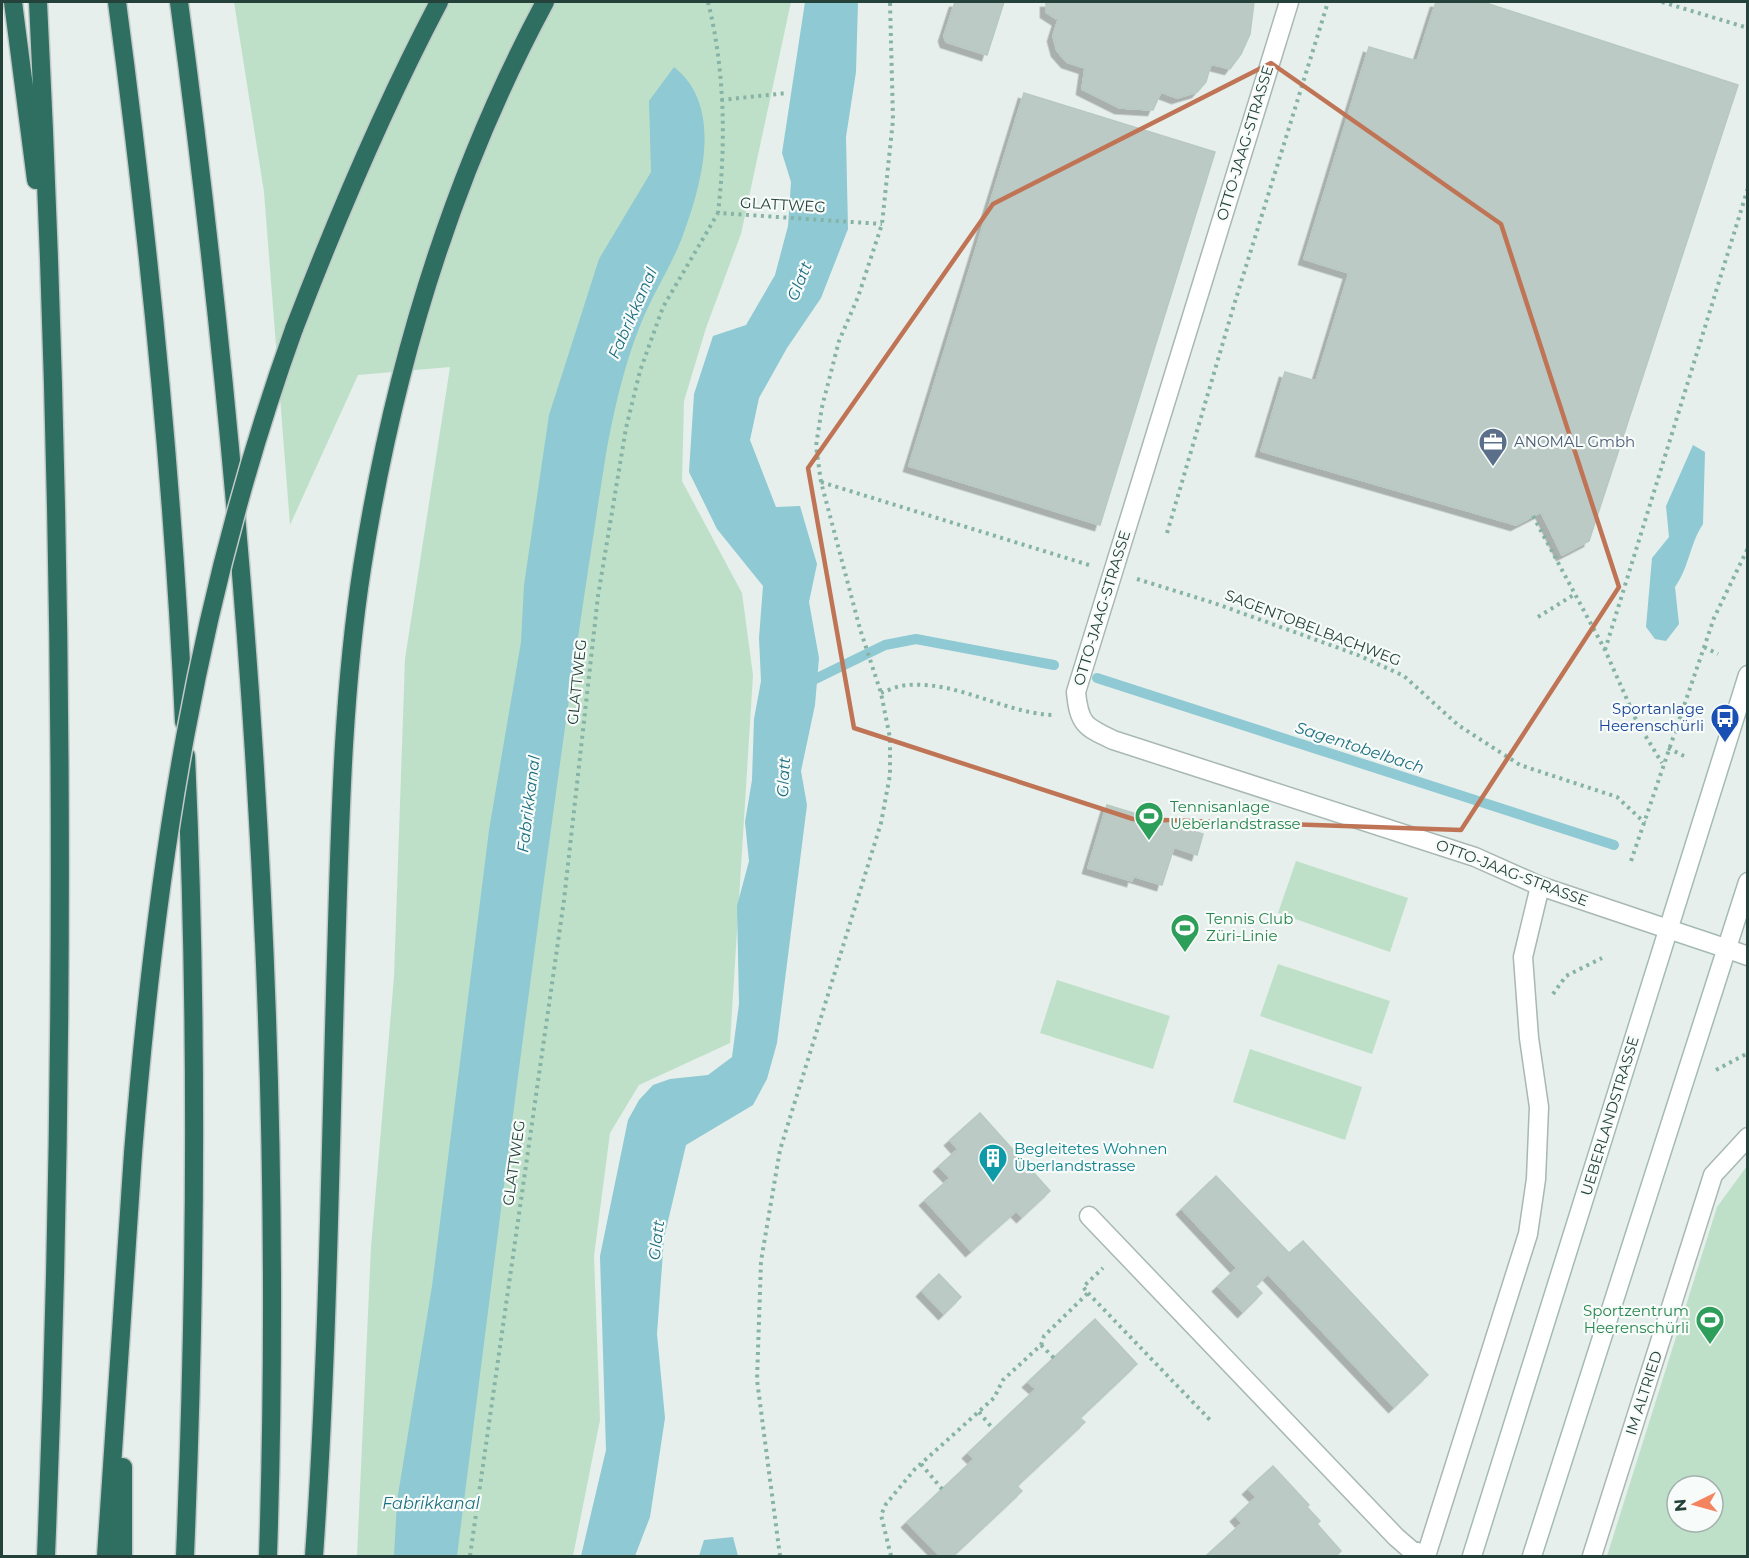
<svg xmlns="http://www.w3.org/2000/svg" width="1749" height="1558" font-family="Montserrat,sans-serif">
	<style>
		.green { fill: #bfe0c8; fill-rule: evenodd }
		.water { fill: #8ec9d4 }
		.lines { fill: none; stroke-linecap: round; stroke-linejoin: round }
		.stream { stroke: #8ec9d4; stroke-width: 10 }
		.building { fill: #bbcac4; stroke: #b8c9c2; stroke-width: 1.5; filter: url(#shadow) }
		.service-casing { stroke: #a8b8b2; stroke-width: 21 }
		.minor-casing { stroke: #a8b8b2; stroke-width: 21 }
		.secondary-casing { stroke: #a4bbb3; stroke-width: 21 }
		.motorway-casing { stroke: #c2cac8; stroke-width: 21 }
		.path { stroke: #86b3a5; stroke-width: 4; stroke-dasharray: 3 4.5; stroke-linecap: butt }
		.service { stroke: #fff; stroke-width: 18 }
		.minor { stroke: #fff; stroke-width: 18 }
		.secondary { stroke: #fff; stroke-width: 18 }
		.motorway { stroke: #2f6f62; stroke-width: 18 }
		.motorway-bridge-casing { stroke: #c2cac8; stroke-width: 21; stroke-linecap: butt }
		.motorway-bridge { stroke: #2f6f62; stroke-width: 18 }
		.marked { fill: none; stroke: #c07456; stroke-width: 4.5; stroke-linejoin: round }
		.labels { text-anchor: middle; stroke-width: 4.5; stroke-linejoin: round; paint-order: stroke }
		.street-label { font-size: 15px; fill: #24423a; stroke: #f7fbf9 }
		.service-label { font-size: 15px; fill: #4e5e75; stroke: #f7fbf9; text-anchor: start }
		.transit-label { font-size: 15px; fill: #164399; stroke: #f7fbf9; text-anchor: end }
		.leisure-label { font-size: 15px; fill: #27864d; stroke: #f7fbf9; text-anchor: start }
		.culture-label { font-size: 15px; fill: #0d838f; stroke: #f7fbf9; text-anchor: start }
		.water-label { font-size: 16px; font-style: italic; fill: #1c6f80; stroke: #f7fbf9 }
	</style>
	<defs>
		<filter id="shadow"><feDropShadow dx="-5.5" dy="5.5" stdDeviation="0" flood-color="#0004"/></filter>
	</defs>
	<rect width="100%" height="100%" fill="#e6efeb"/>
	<path class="green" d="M234 2H791L741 234 706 328 684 401 682 481 742 593 753 675 730 1043 639 1085 610 1133 594 1256 600 1420 573 1556H357L371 1247 394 977 405 659 450 367 358 375 290 525 264 192Z
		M1296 861 1408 898 1390 952 1278 913Z
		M1278 964 1390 1001 1372 1054 1260 1016Z
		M1057 980 1170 1016 1153 1069 1040 1033Z
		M1250 1049 1362 1087 1345 1140 1233 1102Z
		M1747 1166V1556H1607L1717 1207ZM1677 1486H1713V1522H1677Z"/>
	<path class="water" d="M805 2H858L856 72 846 137 848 229 821 298 787 348 759 398 750 440 776 507 800 506 817 564 809 602 819 658 815 705 801 771 807 805 777 1043 767 1079 753 1105 686 1145 664 1238 657 1334 665 1418 650 1517 635 1556H581L606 1450 600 1256 628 1120 639 1100 653 1085 670 1079 708 1075 732 1057 739 1004 737 906 749 861 745 822 752 780 754 719 761 681 759 638 763 586 717 529 689 472 694 394 713 336 746 325 775 275 788 226 791 182 782 153Z
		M674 67C725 107 701 186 682 238 671 266 654 292 642 321 626 358 613 413 606 454 548 820 504 1189 457 1556H394L397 1501 432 1286 489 830 521 642 524 585 549 415 599 259 651 172 649 101Z
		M1693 445 1705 452 1703 524C1690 543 1689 568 1675 587L1679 624 1666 641 1655 639 1646 627 1652 558 1669 537 1666 506Z
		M733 1537 738 1556H699L704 1540Z"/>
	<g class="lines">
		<path class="stream" d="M1097 678 1614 845
			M805 684 885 645 916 639 1054 665"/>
	</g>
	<path class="building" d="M955 2H1004L987 55 946 42 944 36Z
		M1046 2H1254L1250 34 1241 54 1230 69 1211 64 1206 82 1197 92 1177 98 1161 92 1153 110 1120 108 1082 89 1085 68 1067 62 1057 51 1053 36 1058 20 1046 12Z
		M1436 2H1483L1738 85 1589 541 1562 555 1541 512 1516 525 1261 451 1285 372 1316 381 1349 273 1304 259 1369 47 1417 61Z
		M1024 93 1215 152 1100 525 909 466Z
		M1107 805 1203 834 1197 855 1174 847 1162 885 1133 876 1132 881 1088 868Z
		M980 1113 1050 1191 1022 1217 1016 1211 971 1251 925 1200 950 1178 939 1166 958 1149 950 1140Z
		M1216 1176 1289 1253 1303 1241 1428 1375 1394 1407 1268 1274 1255 1286 1262 1293 1243 1312 1218 1286 1237 1268 1182 1209Z
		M939 1274 961 1297 944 1314 922 1291Z
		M1095 1319 1137 1364 1080 1418 1085 1422 1017 1486 1022 1491 953 1556H940L907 1522 974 1459 968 1453 1036 1389 1028 1382Z
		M1273 1466 1309 1505 1307 1507 1320 1521 1317 1524 1341 1551 1336 1556H1206L1242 1523 1236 1516 1256 1497 1248 1489Z"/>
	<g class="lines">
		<g class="service-casing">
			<path id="service" d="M1725 948 1748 956
				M1089 1216 1396 1537 1411 1550 1426 1555
				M1426 1556 1528 1234 1536 1179 1539 1107 1529 1038 1523 957 1540 886
				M1592 1556 1713 1175 1748 1137"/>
		</g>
		<g class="minor-casing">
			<path id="minor" d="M1289 2 1076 692C1079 724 1085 727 1113 740L1475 857 1540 886 1668 929"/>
		</g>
		<g class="secondary-casing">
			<path id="secondary" d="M1668 929 1725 948
				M1472 1556 1748 675
				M1532 1556 1748 882"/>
		</g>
		<g class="motorway-casing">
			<path id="motorway" d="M13 2 36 180
				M38 2C64 520 67 1038 46 1556
				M117 2C149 241 173 481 184 722
				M179 2C248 517 285 1037 268 1556
				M294 329C337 217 383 108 439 2
				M106 1556 133 1153
				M123 1556V1467
				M185 1556C196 1289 198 1023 186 756
				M314 1556C328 1358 330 1158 336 958 340 828 342 697 362 568 393 370 450 179 545 2"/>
		</g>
		<path class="path" d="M708 2C725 70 726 144 718 213
			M1662 2 1748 28
			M721 100 787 93
			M821 482 1089 565
			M1533 516 1605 650 1637 722 1662 763
			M1167 533 1234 305 1328 2
			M1137 579 1214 603 1358 655 1404 676 1458 725 1520 765 1617 797 1645 823
			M1538 617 1575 594
			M1704 647 1718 654
			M1605 650 1748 188
			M881 693C889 690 899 685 908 685 958 681 1004 713 1053 715
			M1668 748 1684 756
			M1631 861 1714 618 1748 548
			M1553 994 1566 976 1602 958
			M1716 1070 1748 1053
			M1088 1293 1212 1422
			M1041 1345 1054 1358
			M979 1412 993 1429
			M921 1464 942 1489
			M470 1556 564 900 598 596 626 428 640 371 663 307 718 213 882 224
			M780 1556 757 1380 761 1261 780 1150 881 823 890 775V738L881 693 860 629 821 482 816 446 822 407 839 341 858 297 882 224 893 120 890 2
			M891 1556 881 1515 886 1504 915 1469 994 1398 1003 1380 1041 1345 1044 1336 1088 1293 1083 1287 1103 1268"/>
		<use href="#service" class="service"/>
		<use href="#minor" class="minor"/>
		<use href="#secondary" class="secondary"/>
		<use href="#motorway" class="motorway"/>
		<g class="motorway-bridge-casing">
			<path id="motorway-bridge" d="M133 1153C156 866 196 601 294 329"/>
		</g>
		<use href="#motorway-bridge" class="motorway-bridge"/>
	</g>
	<path class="marked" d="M1271 63 1501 224 1619 587 1461 830 1133 819 854 728 808 468 993 204Z"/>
	<defs>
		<g id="office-pin" transform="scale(1.5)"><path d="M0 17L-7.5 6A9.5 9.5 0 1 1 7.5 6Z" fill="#5c6f8a" stroke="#f7fbf9"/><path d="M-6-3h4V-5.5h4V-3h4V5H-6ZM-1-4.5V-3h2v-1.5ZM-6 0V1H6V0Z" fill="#fff"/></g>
		<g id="bus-pin" transform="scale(1.5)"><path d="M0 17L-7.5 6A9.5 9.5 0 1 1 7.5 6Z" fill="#1a4fb4" stroke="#f7fbf9"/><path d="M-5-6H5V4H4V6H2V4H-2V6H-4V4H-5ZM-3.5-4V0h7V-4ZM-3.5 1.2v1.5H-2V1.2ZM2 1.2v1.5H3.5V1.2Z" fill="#fff"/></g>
		<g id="stadium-pin" transform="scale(1.5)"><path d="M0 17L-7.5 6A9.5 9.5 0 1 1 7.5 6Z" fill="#2e9e5b" stroke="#f7fbf9"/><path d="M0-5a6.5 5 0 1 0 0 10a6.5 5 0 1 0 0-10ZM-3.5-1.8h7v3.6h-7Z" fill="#fff"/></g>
		<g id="building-pin" transform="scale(1.5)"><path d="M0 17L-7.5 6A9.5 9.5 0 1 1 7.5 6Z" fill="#0f9aa8" stroke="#f7fbf9"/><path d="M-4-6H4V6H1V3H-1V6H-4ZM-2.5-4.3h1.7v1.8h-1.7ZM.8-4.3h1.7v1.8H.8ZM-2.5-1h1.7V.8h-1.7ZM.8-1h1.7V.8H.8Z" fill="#fff"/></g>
	</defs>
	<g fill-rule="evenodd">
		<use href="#office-pin" x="1493" y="442"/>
		<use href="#bus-pin" x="1725" y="718"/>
		<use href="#stadium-pin" x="1149" y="816"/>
		<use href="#stadium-pin" x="1185" y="928"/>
		<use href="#building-pin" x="993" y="1158"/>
		<use href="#stadium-pin" x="1710" y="1320"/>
	</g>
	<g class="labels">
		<g class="street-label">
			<text transform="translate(1245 143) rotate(-73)" y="5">OTTO-JAAG-STRASSE</text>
			<text transform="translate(783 205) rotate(3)" y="5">GLATTWEG</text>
			<text transform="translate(1102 608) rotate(-73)" y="5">OTTO-JAAG-STRASSE</text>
			<text transform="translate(1313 628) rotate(21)" y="5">SAGENTOBELBACHWEG</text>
			<text transform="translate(577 682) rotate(-84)" y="5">GLATTWEG</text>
			<text transform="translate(1512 873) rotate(21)" y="5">OTTO-JAAG-STRASSE</text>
			<text transform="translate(1610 1116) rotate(-73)" y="5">UEBERLANDSTRASSE</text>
			<text transform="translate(514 1163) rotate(-82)" y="5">GLATTWEG</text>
			<text transform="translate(1644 1393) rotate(-72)" y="5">IM ALTRIED</text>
		</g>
		<g class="service-label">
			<text x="1514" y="447">ANOMAL Gmbh</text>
		</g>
		<g class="transit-label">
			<text x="1704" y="714">Sportanlage<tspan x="1704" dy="17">Heerenschürli</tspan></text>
		</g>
		<g class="leisure-label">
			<text x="1170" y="812">Tennisanlage<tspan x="1170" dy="17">Ueberlandstrasse</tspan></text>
			<text x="1206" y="924">Tennis Club<tspan x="1206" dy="17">Züri-Linie</tspan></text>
			<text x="1689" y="1316" text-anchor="end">Sportzentrum<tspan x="1689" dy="17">Heerenschürli</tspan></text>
		</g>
		<g class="culture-label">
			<text x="1014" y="1154">Begleitetes Wohnen<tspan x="1014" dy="17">Überlandstrasse</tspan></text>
		</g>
		<g class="water-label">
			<text transform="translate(799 281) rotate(-68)" y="6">Glatt</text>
			<text transform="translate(632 313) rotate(-66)" y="6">Fabrikkanal</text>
			<text transform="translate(1360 747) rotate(18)" y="6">Sagentobelbach</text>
			<text transform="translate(783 777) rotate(-87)" y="6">Glatt</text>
			<text transform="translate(528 804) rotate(-83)" y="6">Fabrikkanal</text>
			<text transform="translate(656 1240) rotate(-83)" y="6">Glatt</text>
			<text x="431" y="1509">Fabrikkanal</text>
		</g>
	</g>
	<rect width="1749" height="1558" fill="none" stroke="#24423a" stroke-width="6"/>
	<g transform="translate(1695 1504) rotate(265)"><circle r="28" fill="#f7fbf9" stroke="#a3b1ad" stroke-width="1.5"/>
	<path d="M0-4.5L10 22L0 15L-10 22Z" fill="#f4845f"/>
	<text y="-9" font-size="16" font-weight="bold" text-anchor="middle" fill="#24423a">N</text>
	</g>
</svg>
